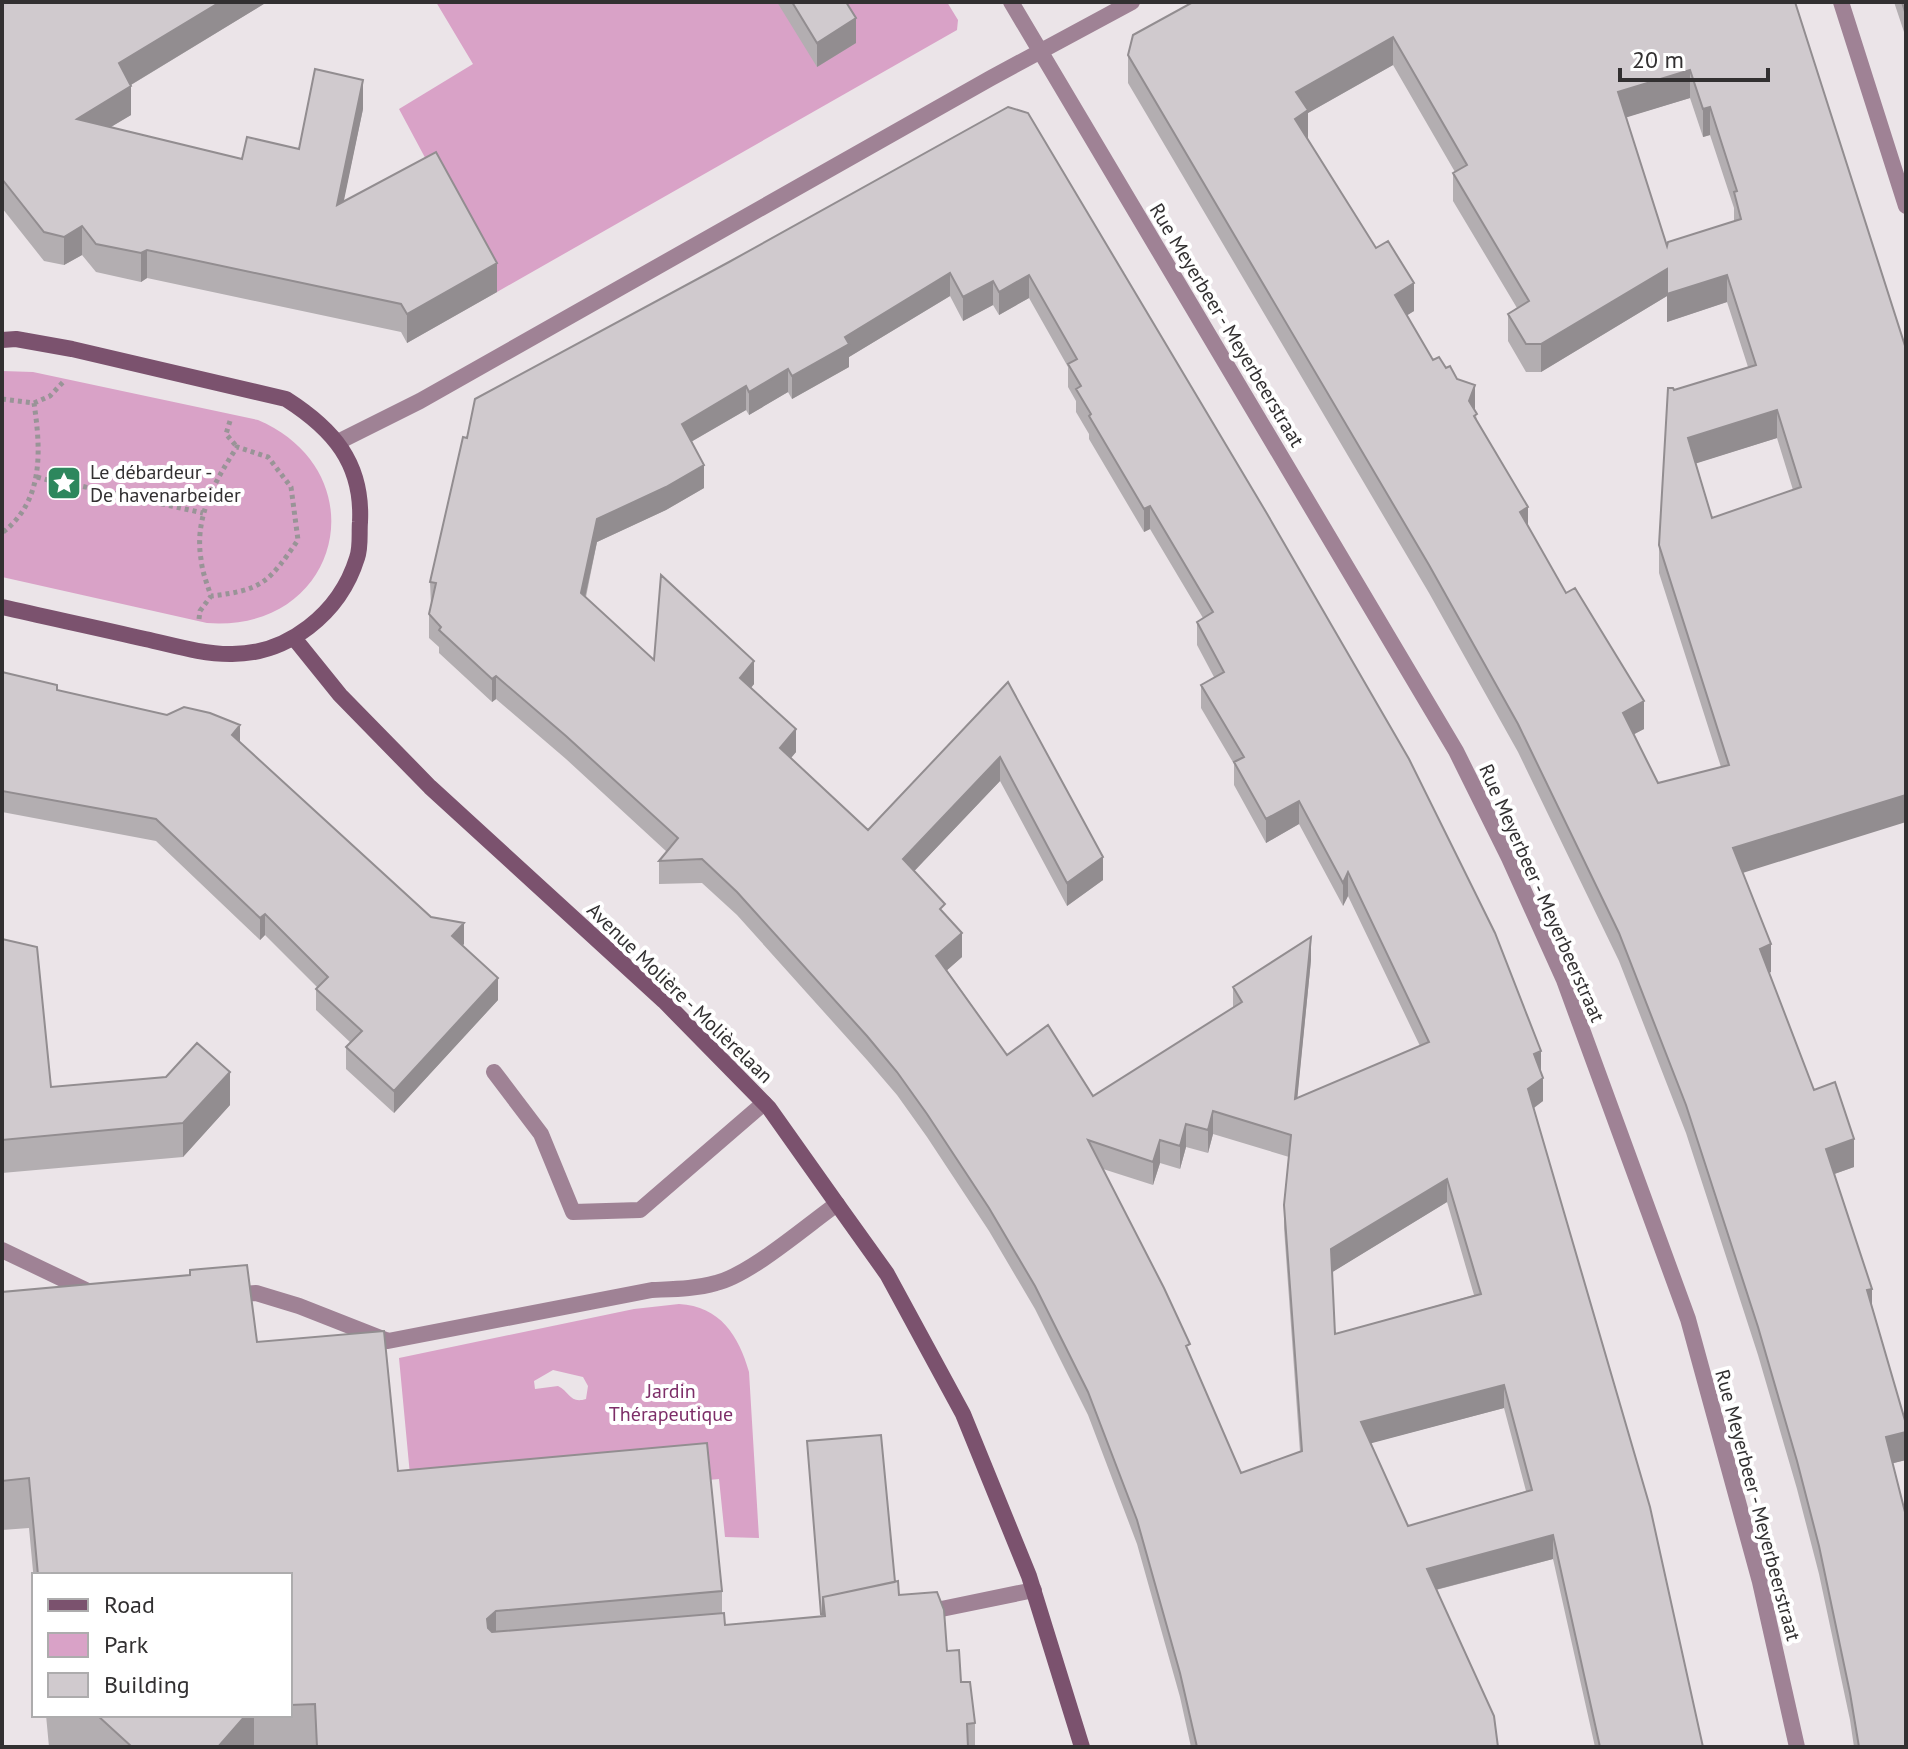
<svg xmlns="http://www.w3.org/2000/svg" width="1908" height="1749" font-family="'PT Sans',sans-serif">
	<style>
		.green { fill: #d9a2c7; fill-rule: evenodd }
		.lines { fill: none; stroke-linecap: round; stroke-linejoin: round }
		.path { stroke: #999497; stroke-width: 5; stroke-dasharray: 4 4; stroke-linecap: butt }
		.lane { stroke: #9f8295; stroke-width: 16 }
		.street { stroke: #9f8295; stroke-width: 16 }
		.secondary { stroke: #7b526e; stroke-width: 16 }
		.wall { fill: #b3aeb1; fill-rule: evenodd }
		.shaded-wall { fill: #928d90 }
		.building { fill: #d0cace; stroke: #928d90; stroke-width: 2; fill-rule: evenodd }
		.labels { text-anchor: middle; stroke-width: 8; stroke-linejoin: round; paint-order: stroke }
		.street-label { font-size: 20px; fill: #323031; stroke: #fff }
		.poi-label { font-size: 20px; fill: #323031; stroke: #fff; text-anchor: start }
		.park-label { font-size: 20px; fill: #7d2e68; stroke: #fff }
	</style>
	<rect width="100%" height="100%" fill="#ebe4e8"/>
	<path class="green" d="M436 2H777L837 11 852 2H947L958 20 957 30 497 292 399 109 473 64Z
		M2 371 33 372 258 420C379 472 342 633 207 623L2 577Z
		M679 1304C720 1306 739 1336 749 1372L759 1538 725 1537 719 1479 413 1507 399 1358 634 1309ZM553 1370 583 1377 588 1386 586 1399C570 1404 570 1392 558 1386L535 1389 534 1381Z"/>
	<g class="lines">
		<path class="path" d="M2 399 34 403C41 451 44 501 2 533
			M34 403 50 396 65 380
			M230 421 226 434 237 447
			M37 477 48 480 54 490 73 494 81 486 203 513
			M199 619 200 611 211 596C207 584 202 571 201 559 194 517 215 481 237 447L268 457 291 487 298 540C269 582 263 590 211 596"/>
		<path class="lane" d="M494 1072 541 1134 573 1212 640 1210 764 1103
			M2 1250 94 1294
			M231 1295 256 1293 299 1306 388 1341 652 1290C674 1289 695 1289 716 1283 750 1275 806 1226 837 1204
			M922 1613 1034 1590"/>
		<path class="street" d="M1011 2 1456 751 1509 858 1564 980 1688 1319 1760 1582 1797 1747
			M1841 2 1906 206
			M338 442 420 401 991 78 1132 2"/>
		<path class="secondary" d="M2 340 16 339 72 349 286 399C333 429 363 463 360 522 359 533 361 547 357 558 340 613 288 655 230 654 201 654 173 645 145 639 98 628 50 618 2 607
			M294 638 340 695 430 787 664 1001 769 1108 837 1204 887 1274 963 1414 1029 1576 1082 1747"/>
	</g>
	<path class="wall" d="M2 2H267L131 85V115L111 127 242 159 299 149 363 109 343 202 497 292 407 343 401 332 147 278 141 282 96 272 82 255 64 265 44 261 2 208Z
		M777 2H852L848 4 856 43 817 67Z
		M1795 2 1906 349 1743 873 1771 972 1769 973 1814 1090 1854 1167 1834 1174 1906 1424V1460L1893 1463 1906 1747H1854L1850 1720 1819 1574 1797 1489 1758 1355 1686 1133 1619 961 1518 752 1429 593 1128 83V55ZM1393 65 1455 172 1453 173V201L1517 308 1508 314V341L1526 372H1541L1667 296V322L1727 302 1748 367 1674 390 1659 545V573L1721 767 1658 783 1634 734 1644 729 1528 526 1477 421 1475 410 1433 360 1407 315 1414 311 1307 138 1308 113ZM1690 98 1703 137 1710 135 1734 208V221L1667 246 1626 117ZM1777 438 1793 490 1712 518 1696 463Z
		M1894 2H1906V38Z
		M1008 107 1541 1074 1543 1101 1534 1108 1703 1747H1595L1553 1559 1436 1590 1498 1747H1191L1180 1697 1137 1544 1088 1415 1035 1309 989 1231 927 1137 897 1095 867 1060 737 915 702 883 659 884V861L667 852 566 759 496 699 492 702 439 653V647L429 638V614L431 605 430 582 467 438 729 262ZM950 296 963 321 993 305 999 315 1029 298 1068 367V387L1076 401V412L1089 434V439L1144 532 1150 529 1203 618 1197 622V645L1214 677 1201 685V708L1234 764V785L1266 843 1299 824 1343 906 1348 896 1420 1046 1297 1098 1311 960 1233 987V1008L1093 1096 1007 1055 947 970 962 957 945 915 914 871 1000 781 1067 906 1103 880 1008 682 868 830 791 758 796 752 751 688 754 684 654 660 586 597 597 542 666 510 704 488 691 442 746 410 749 415 788 392 792 399 849 367V357ZM1213 1134 1289 1157 1284 1205V1228L1300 1452 1241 1473 1190 1355 1103 1169 1153 1185 1160 1163 1180 1169 1186 1147 1208 1153ZM1447 1202 1474 1295 1335 1334 1332 1272ZM1504 1408 1526 1491 1408 1526 1370 1443Z
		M2 672 57 690 240 742 431 917 464 944 462 946 498 1000 394 1113 346 1069V1047L351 1043 316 1010V989L318 988 265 935 260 940 156 841 2 812Z
		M2 939 51 1087 230 1105 183 1157 2 1173Z
		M2 1292 257 1342 398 1471 722 1591V1613L725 1625 821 1617 807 1441 895 1582 899 1595 947 1651 961 1682 975 1723V1747H49L46 1715H290V1575H34V1582L29 1528 2 1530Z"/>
	<path class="shaded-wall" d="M220 2H267L119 92V63Z
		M856 18V43L817 67V43Z
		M1393 37V65L1308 113V138L1295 146 1296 92Z
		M1690 70V98L1618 120V92Z
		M363 80V109L337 234V205Z
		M131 86V115L77 147V119Z
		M1710 107V135L1703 137V109Z
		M82 226V255L64 265V237Z
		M147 250V278L141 282V253Z
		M497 263V292L407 343V314Z
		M1667 269 1727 275V302L1667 322V296L1541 372V344Z
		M950 273V296L849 357V367L792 399V376L845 337Z
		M1029 275V298L999 315V292Z
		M993 281V305L963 321V297Z
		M1414 283V311L1395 323V295Z
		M788 369V392L749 415V392Z
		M1475 385V413L1469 401Z
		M746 386V410L682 447V424Z
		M1777 410V438L1688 466V438Z
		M704 465V488L666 510 597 542 581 616V593L597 519Z
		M1150 506V529L1144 532V509Z
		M1528 507V535L1520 512Z
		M754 661V684L740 701V678Z
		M496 676V699L492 702V679Z
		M1644 701V729L1623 740V713Z
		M240 725V747L232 735Z
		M796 729V752L780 771V748Z
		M1000 757V781L903 883V859Z
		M1906 795V822L1733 876V848Z
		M1299 801V824L1266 843V819Z
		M1103 857V880L1067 906V883Z
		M1348 872V896L1343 906V883Z
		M265 914V935L260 940V918Z
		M464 923V944L452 957V936Z
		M962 933V957L936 980V956Z
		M1311 937V960L1295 1122V1099Z
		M1771 944V972L1760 976V949Z
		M498 978V1000L394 1113V1091Z
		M1541 1051V1075L1534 1054Z
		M230 1072V1105L183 1157V1123Z
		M1543 1078V1101L1528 1112V1089Z
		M1213 1111V1134L1208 1153V1130Z
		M1186 1124V1147L1180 1169V1146Z
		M1854 1139V1167L1826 1177V1149Z
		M1160 1140V1163L1153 1185V1162Z
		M1447 1179V1202L1331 1273V1249Z
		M1872 1289V1316L1867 1290Z
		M1504 1385V1408L1361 1446V1422Z
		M1906 1432V1460L1886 1465V1437Z
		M1553 1535V1559L1427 1592V1569Z
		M496 1611V1661L487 1668V1619Z
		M246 1715H254V1747H218Z"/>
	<path class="building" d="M2 2H220L119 63 131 86 77 119 242 159 247 137 299 149 315 69 363 80 337 205 436 152 497 263 407 314 401 304 147 250 141 253 96 244 82 226 64 237 44 232 2 179Z
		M792 2H846L856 18 817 43Z
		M1193 2H1795L1906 349V795L1733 848 1771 944 1760 949 1814 1090 1835 1082 1854 1139 1826 1149 1872 1289 1867 1290 1906 1424V1432L1886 1437 1906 1516V1747H1859L1850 1693 1819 1546 1797 1461 1758 1327 1686 1105 1619 933 1518 724 1429 565 1128 55 1133 35ZM1393 37 1467 165 1453 173 1529 301 1508 314 1526 344H1541L1667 269V294L1727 275 1756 365 1674 390 1673 388H1668L1659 545 1729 765 1658 783 1623 713 1644 701 1575 588 1566 593 1520 512 1528 507 1474 416 1477 414 1469 401 1475 385 1457 379 1450 366 1446 368 1439 357 1433 360 1395 295 1414 283 1388 241 1376 248 1295 119 1308 110 1296 92ZM1690 70 1703 109 1710 107 1737 191 1734 192 1741 219 1668 242 1667 246 1618 92ZM1777 410 1801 487 1712 518 1688 438Z
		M1902 2H1906V15Z
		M1008 107 1028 113 1266 512 1409 759 1495 933 1541 1051 1534 1054 1543 1078 1528 1089 1650 1507 1703 1747H1600L1553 1535 1427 1569 1494 1716 1498 1747H1197L1180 1673 1137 1520 1088 1392 1035 1286 989 1208 927 1114 897 1072 867 1036 737 892 702 859 659 861 678 838 566 736 496 676 492 679 439 630 441 627 429 614 436 583 430 582 463 437 467 438 475 399 729 262ZM950 273 963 297 993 281 999 292 1029 275 1077 359 1068 364 1081 386 1076 389 1091 414 1089 416 1144 509 1150 506 1213 612 1197 622 1224 672 1201 685 1244 757 1234 762 1266 819 1299 801 1343 883 1348 872 1429 1042 1295 1099 1311 937 1233 987 1242 1002 1093 1096 1048 1025 1007 1055 936 956 962 933 940 909 945 904 903 859 1000 757 1067 883 1103 857 1008 682 868 830 780 748 796 729 740 678 754 661 661 575 654 660 581 593 597 519 666 487 704 465 682 424 746 386 749 392 788 369 792 376 849 344 845 337ZM1213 1111 1291 1135 1284 1205 1302 1451 1241 1473 1186 1346 1190 1344 1164 1288 1088 1140 1153 1162 1160 1140 1180 1146 1186 1124 1208 1130ZM1447 1179 1481 1294 1335 1334 1331 1249ZM1504 1385 1532 1490 1408 1526 1361 1422Z
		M2 672 57 685V690L167 715 184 707 210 713 240 725 232 735 431 917 464 923 452 936 498 978 394 1091 346 1047 362 1031 316 989 328 977 265 914 260 918 156 819 2 791Z
		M2 939 37 947 51 1087 166 1077 197 1043 230 1072 183 1123 2 1140Z
		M247 1265 257 1342 384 1331 398 1471 707 1443 722 1591 496 1611 487 1619 488 1628 492 1632 724 1613 725 1625 825 1616 823 1597 898 1581 899 1595 937 1592 944 1610 947 1651 959 1650 961 1682H970L975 1723 967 1724 968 1747H317L315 1704 290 1705V1575H38L29 1478 2 1481V1292L190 1275V1270Z
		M881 1435 895 1582 823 1597V1614H821L807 1441Z
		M97 1715H246L218 1747H132Z"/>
	<defs>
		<g id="sight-square" transform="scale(1.8)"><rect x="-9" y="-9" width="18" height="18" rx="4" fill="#2d875d" stroke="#fff"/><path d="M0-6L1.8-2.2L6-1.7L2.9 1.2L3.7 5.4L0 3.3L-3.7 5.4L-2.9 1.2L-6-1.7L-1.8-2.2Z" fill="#fff"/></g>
	</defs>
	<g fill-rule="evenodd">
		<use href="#sight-square" x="64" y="483"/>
	</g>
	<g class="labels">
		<g class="street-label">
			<text transform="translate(1227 325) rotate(59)" y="7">Rue Meyerbeer - Meyerbeerstraat</text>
			<text transform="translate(1542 893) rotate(66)" y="7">Rue Meyerbeer - Meyerbeerstraat</text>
			<text transform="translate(680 993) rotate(44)" y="7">Avenue Molière - Molièrelaan</text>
			<text transform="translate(1758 1505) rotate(75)" y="7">Rue Meyerbeer - Meyerbeerstraat</text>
		</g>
		<g class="poi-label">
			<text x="90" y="479">Le débardeur -<tspan x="90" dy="23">De havenarbeider</tspan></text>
		</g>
		<g class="park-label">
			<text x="671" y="1398">Jardin<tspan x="671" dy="23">Thérapeutique</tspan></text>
		</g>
	</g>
	<rect width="1908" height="1749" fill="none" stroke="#323031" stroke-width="8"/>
	<rect x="32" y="1573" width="260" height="144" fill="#ffffff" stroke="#adacad" stroke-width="2"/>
	<rect x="48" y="1599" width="40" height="12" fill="#7b526e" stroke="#adacad" stroke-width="2"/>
	<text x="104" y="1613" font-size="24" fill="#323031">Road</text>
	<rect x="48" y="1633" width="40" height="24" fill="#d9a2c7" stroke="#adacad" stroke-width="2"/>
	<text x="104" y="1653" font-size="24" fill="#323031">Park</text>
	<rect x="48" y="1673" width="40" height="24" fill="#d0cace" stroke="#adacad" stroke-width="2"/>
	<text x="104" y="1693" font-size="24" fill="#323031">Building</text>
	<path d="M1620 68v12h148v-12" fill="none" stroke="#323031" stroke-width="4"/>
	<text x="1632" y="68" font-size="24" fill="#323031" stroke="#ffffff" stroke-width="6" paint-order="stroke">20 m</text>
</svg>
